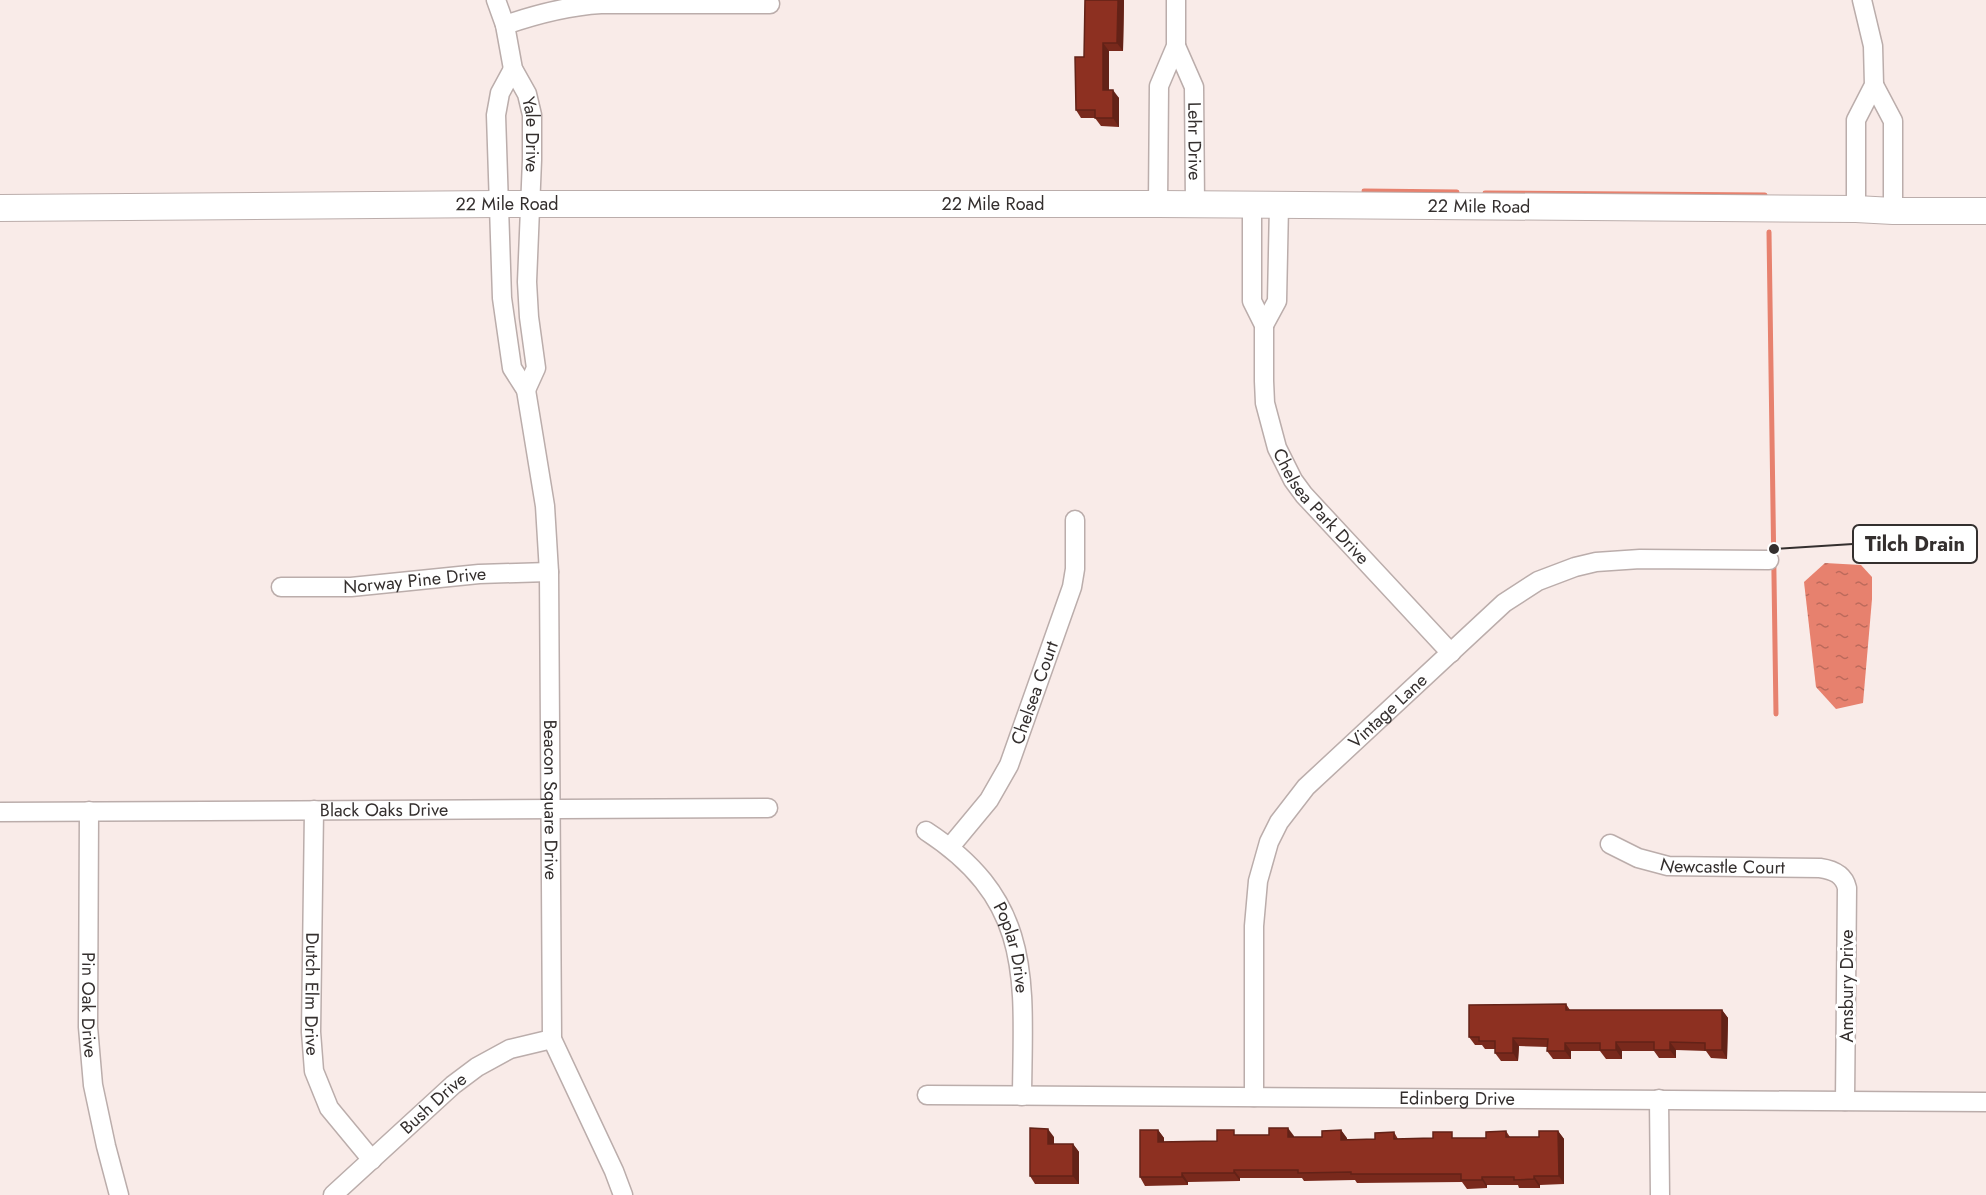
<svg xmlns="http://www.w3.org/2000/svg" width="1986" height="1195" font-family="Jost,sans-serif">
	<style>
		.water { fill: url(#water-ripples) }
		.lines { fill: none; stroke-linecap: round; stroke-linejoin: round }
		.stream { stroke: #e7816e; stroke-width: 5 }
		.street-casing { stroke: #bbadab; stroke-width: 21 }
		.secondary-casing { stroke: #bbadab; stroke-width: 28 }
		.street { stroke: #fff; stroke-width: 18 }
		.secondary { stroke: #fff; stroke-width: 26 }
		.wall { fill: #79291c }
		.shaded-wall { fill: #632217 }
		.building { fill: #8d3021; stroke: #632217; stroke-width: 1.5 }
		.labels { text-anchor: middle; stroke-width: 6; stroke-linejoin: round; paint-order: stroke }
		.street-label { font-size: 18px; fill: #342f2e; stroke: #fff }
		.leader { fill: none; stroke: #342f2e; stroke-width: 2 }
		.callout-dot { fill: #342f2e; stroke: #fff; stroke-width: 2 }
		.callout { fill: #fff; stroke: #342f2e; stroke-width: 2 }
		.callout-label { font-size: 20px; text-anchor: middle; font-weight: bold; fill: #342f2e }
	</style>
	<defs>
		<pattern id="water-ripples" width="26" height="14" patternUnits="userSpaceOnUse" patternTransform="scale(1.5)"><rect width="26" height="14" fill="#e7816e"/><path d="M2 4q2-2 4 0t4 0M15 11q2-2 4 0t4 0" fill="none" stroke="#bc6a5b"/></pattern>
	</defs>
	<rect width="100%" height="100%" fill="#f9ebe8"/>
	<path class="water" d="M1825 563 1861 565 1872 577V599L1863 703 1836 709 1816 687 1804 582Z"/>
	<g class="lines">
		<path class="stream" d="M1364 191 1457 192
			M1485 193 1765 195V198
			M1769 232 1776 714"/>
		<g class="street-casing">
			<g id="street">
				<path id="s1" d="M496 0 505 25 513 69 527 94 532 115V160L527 282 529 317 536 368 526 390"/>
				<path d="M505 25C537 14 567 6 601 4H770"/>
				<path id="s2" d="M1176 46 1194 87 1195 205"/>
				<path id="s3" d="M513 69 500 93 496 115 502 298 512 368 526 390 545 506 549 572 552 1039 614 1171 623 1195"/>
				<path d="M1874 85 1893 121V211"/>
				<path d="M1158 204 1159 86 1176 46V0"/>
				<path id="s4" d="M1252 205V301L1264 325V381L1265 403 1277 448 1293 480 1304 495 1451 653"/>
				<path d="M1856 209V120L1874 85 1873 46 1862 0"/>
				<path d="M1264 325 1277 301 1279 205"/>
				<path id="s5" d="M281 587H351L479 574 549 572"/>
				<path id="s6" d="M314 810 311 1032 314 1071 329 1108 372 1160"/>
				<path id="s7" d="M89 811 88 1027 93 1085 106 1146 119 1195"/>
				<path id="s8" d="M0 812 768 808"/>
				<path id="s9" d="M926 831C1035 902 1023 981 1022 1096"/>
				<path id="s10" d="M1610 844 1638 858 1668 866 1820 868C1834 870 1844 875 1847 888L1845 1101"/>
				<path id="s11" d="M950 847 989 800 1009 765 1072 587 1075 569V520"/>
				<path id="s12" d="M927 1095 1986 1102"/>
				<path id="s13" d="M1254 1097V926L1258 881 1269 842 1279 822 1306 787 1504 603 1538 581 1575 567 1596 562 1640 559 1769 560"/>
				<path d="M1659 1099 1660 1195"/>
				<path id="s14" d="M333 1195 453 1085 477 1067 510 1049 552 1039"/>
			</g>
		</g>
		<g class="secondary-casing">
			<g id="secondary">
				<path id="s15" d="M0 208 498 204H1158L1856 209 1893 211H1986"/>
			</g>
		</g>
		<use href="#street" class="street"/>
		<use href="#secondary" class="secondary"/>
	</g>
	<path class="wall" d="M1124 0 1123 51H1109V90L1119 98V127L1101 126 1095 118H1081L1076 110 1084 57Z
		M1566 1004 1570 1010H1722L1728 1018 1727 1059 1711 1058 1706 1051 1676 1050V1058H1659L1654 1051H1622V1059H1606L1600 1051H1571V1059H1553L1547 1051 1548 1047 1519 1046 1518 1061H1501L1495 1053V1049H1485L1482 1045H1475L1469 1037Z
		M1158 1130 1164 1138V1142L1217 1141 1238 1135 1294 1136V1137H1322L1341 1130 1347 1139H1375L1394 1132 1398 1139 1486 1138 1506 1131 1510 1137H1539L1558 1131 1564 1139V1184L1540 1185V1188H1519L1518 1185H1487V1188L1467 1189 1462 1182 1357 1183 1355 1180 1304 1181 1302 1178H1240V1181L1188 1182V1185L1145 1186 1140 1177Z
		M1054 1137V1144H1073L1079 1152V1184H1035L1030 1176Z"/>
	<path class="shaded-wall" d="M1118 0H1124L1123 51 1117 43Z
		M1103 43 1109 51V98L1103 90Z
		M1113 90 1119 98V127L1113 118Z
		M1722 1010 1728 1018 1727 1059 1722 1050Z
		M1513 1038 1519 1046 1518 1061 1513 1053Z
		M1616 1042 1622 1051V1059L1616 1050Z
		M1670 1042 1676 1050V1058L1670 1050Z
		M1565 1043 1571 1051V1059L1565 1051Z
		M1288 1128 1294 1136V1146L1288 1137Z
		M1048 1129 1054 1137V1152L1048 1144Z
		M1158 1130 1164 1138V1150L1158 1142Z
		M1341 1130 1347 1138V1148L1341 1140Z
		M1558 1131 1564 1139V1184L1559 1176Z
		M1073 1144 1079 1152V1184L1073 1176Z
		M1234 1170 1240 1178V1181L1234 1173Z
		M1182 1173 1188 1182V1185L1182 1177Z
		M1534 1176 1540 1185V1188L1534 1179Z
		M1482 1177 1487 1185V1188L1482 1180Z"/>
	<path class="building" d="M1085 0H1118L1117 43H1103V90H1113V118H1095V110H1076L1075 57H1084Z
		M1566 1004V1010H1722V1050H1705V1043L1670 1042V1050H1654V1042H1616V1050H1600V1043H1565V1051H1547L1548 1039 1513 1038V1053H1495V1041H1479V1037H1469V1005Z
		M1030 1128 1048 1129V1144H1073V1176H1030Z
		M1269 1128H1288V1137H1322V1131L1341 1130V1140L1375 1139V1133L1394 1132V1139L1433 1138V1132H1452V1138H1486V1132L1506 1131V1137H1539V1131H1558L1559 1176H1534V1179L1514 1180V1177H1482V1180H1461V1174H1351V1172L1298 1173V1170H1234V1173H1182V1177H1140V1130H1158V1142L1217 1141V1130H1234V1135H1269Z"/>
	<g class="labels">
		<g class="street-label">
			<text dy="6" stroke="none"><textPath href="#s1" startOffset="141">Yale Drive</textPath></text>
			<text dy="6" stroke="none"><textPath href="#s2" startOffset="99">Lehr Drive</textPath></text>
			<text dy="6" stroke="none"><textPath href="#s15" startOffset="507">22 Mile Road</textPath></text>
			<text dy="6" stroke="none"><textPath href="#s15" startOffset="993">22 Mile Road</textPath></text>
			<text dy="6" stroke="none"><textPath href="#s15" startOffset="1479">22 Mile Road</textPath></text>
			<text dy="6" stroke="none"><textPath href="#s4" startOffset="321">Chelsea Park Drive</textPath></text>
			<text dy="6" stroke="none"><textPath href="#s5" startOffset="134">Norway Pine Drive</textPath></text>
			<text dy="6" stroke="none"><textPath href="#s11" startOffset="178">Chelsea Court</textPath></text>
			<text dy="6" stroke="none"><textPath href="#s13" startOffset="435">Vintage Lane</textPath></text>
			<text dy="6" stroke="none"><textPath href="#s3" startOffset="741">Beacon Square Drive</textPath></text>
			<text dy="6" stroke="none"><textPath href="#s8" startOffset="384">Black Oaks Drive</textPath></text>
			<text dy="6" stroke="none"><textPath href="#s10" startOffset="117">Newcastle Court</textPath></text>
			<text dy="6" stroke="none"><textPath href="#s9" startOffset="150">Poplar Drive</textPath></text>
			<text transform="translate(1847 986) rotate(-90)" y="6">Amsbury Drive</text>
			<text dy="6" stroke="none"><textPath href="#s6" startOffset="184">Dutch Elm Drive</textPath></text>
			<text dy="6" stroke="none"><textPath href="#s7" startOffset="194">Pin Oak Drive</textPath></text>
			<text dy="6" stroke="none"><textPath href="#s12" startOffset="530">Edinberg Drive</textPath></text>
			<text dy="6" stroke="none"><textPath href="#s14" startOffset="136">Bush Drive</textPath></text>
		</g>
	</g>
	<path class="leader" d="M1774 549L1853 544"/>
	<circle class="callout-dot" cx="1774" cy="549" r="6"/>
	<rect class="callout" x="1853" y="525" width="124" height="38" rx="6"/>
	<g class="callout-label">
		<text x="1915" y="551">Tilch Drain</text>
	</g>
</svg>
